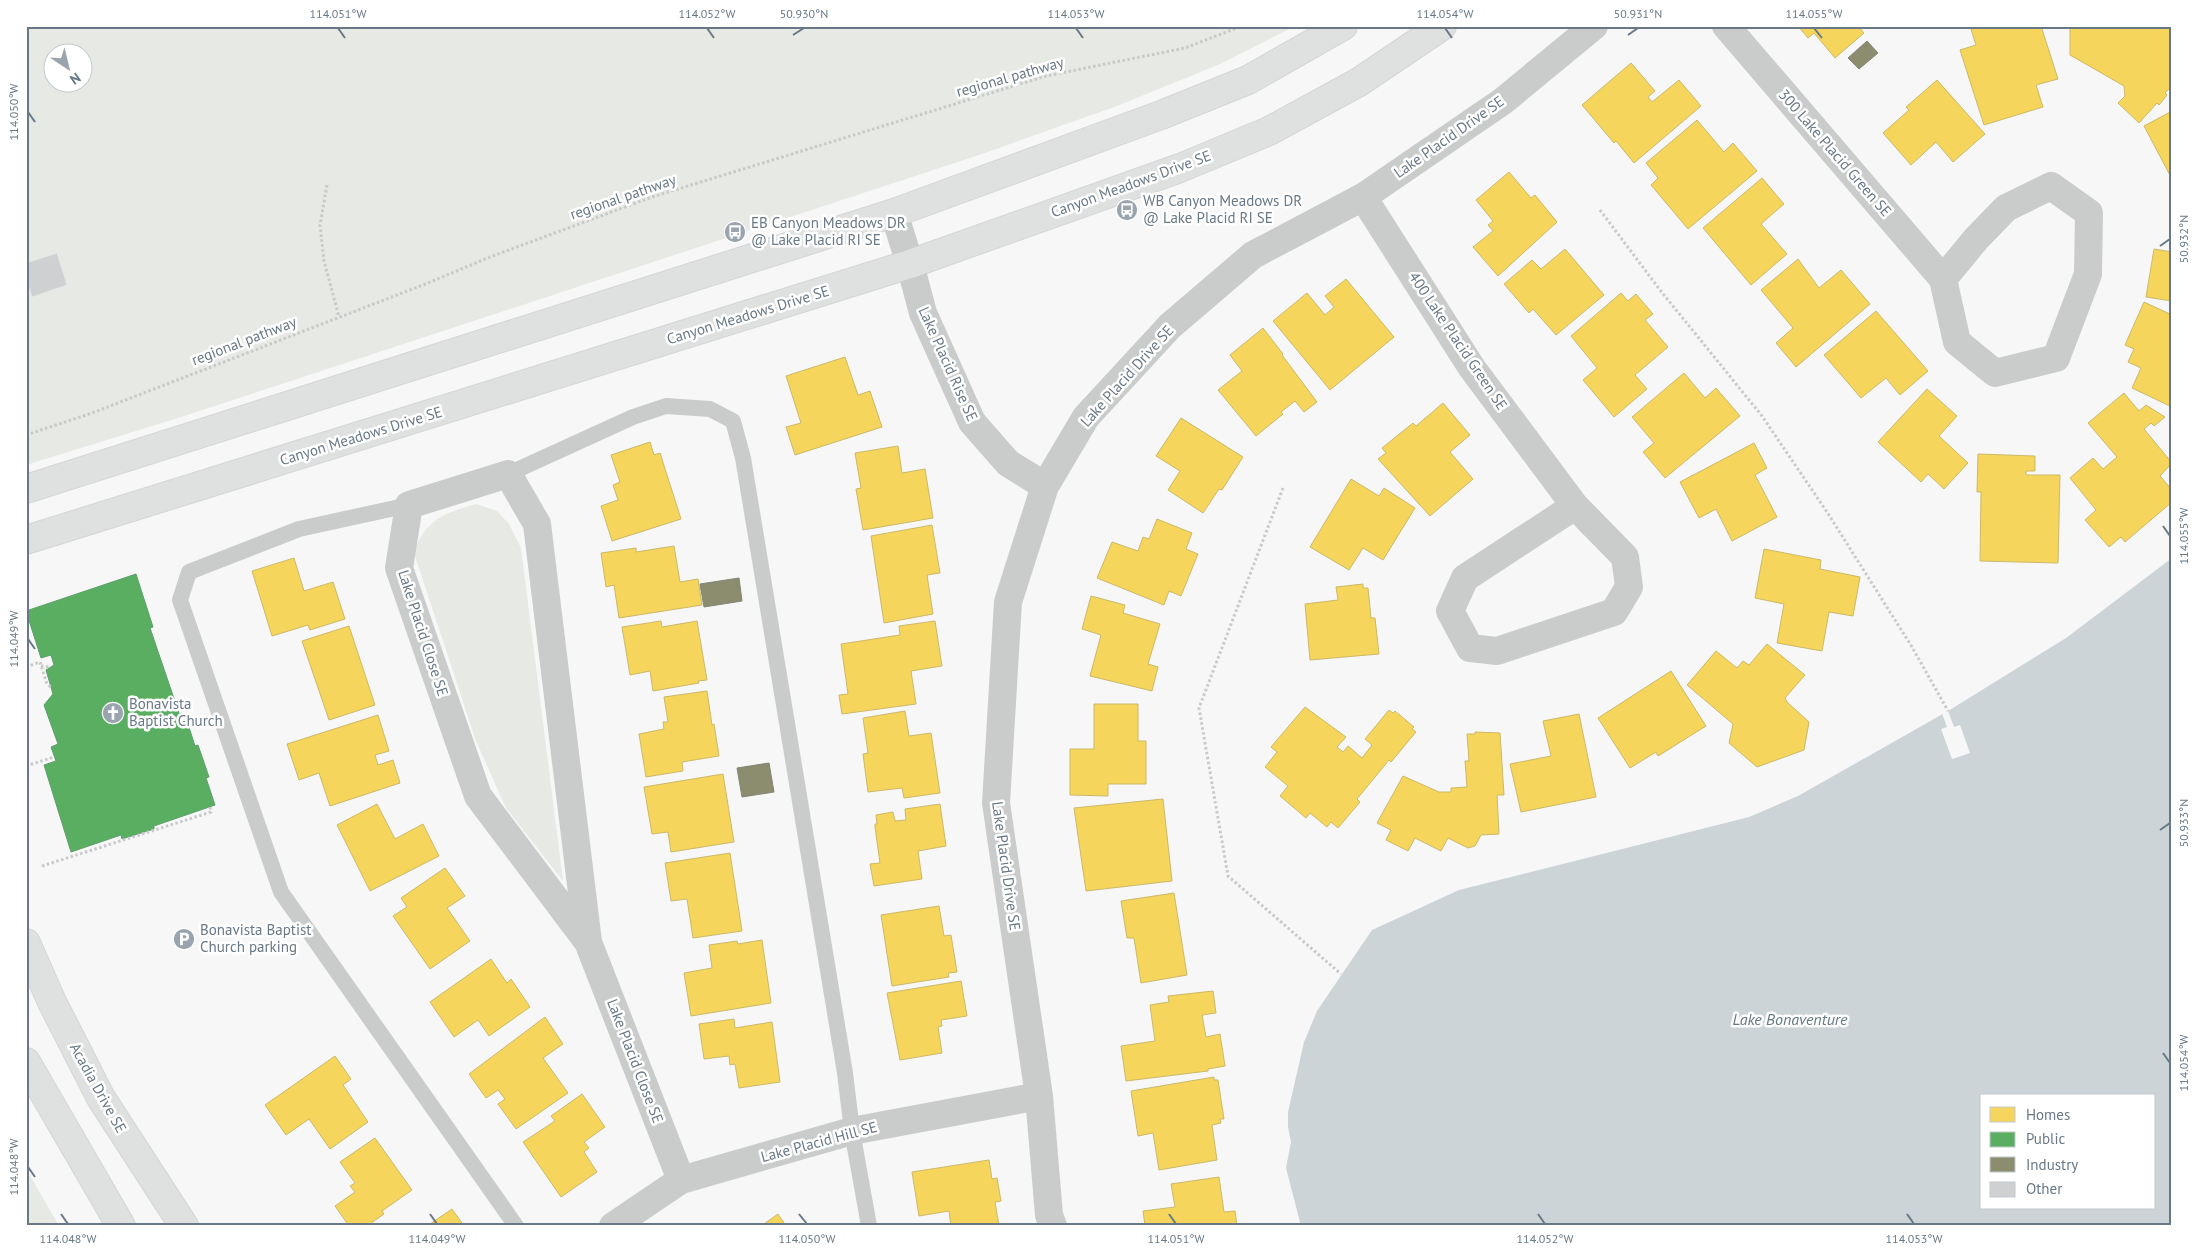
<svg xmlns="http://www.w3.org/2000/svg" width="2198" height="1252" font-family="'PT Sans',sans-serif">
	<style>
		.green { fill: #e6e9e4; fill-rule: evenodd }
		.water { fill: #cdd4d8; fill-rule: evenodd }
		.pier { fill: #f7f7f7 }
		.homes { fill: #f6d55c; stroke: #cbb969 }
		.public { fill: #5aae61; stroke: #5e9e6c }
		.industry { fill: #8c8c6e; stroke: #818675 }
		.building { fill: #ced0d1; stroke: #e6e6e6 }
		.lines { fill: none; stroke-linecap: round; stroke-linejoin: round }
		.secondary-casing { stroke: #d4d5d6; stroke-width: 30 }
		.path { stroke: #c8c9ca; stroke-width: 3; stroke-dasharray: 2.5 2.5; stroke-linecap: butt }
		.lane { stroke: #cacccc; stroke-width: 16 }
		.street { stroke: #cacccc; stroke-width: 28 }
		.secondary { stroke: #dfe0e0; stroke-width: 28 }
		.ticks { fill: none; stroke: #687886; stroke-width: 2 }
		.labels { text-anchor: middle; stroke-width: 5; stroke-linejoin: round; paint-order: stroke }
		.street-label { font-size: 15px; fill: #687886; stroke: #fff }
		.poi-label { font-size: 15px; fill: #687886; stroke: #fff; text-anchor: start }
		.water-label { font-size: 16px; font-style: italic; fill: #647981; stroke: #fff }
		.neatline { fill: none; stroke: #687886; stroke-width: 2 }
		.ticks-label { font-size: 12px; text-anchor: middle; fill: #687886 }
	</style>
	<rect width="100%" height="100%" fill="#f7f7f7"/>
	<path class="green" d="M26 26H1295L1220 64 1117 106 979 155 178 418 26 465ZM52 52H82V82H52Z
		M476 504 497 511 509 524 521 548 563 881 506 808 476 741 414 553C425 519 445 513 476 504Z
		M26 1169 31 1177 59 1226H26Z"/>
	<path class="water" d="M2172 558V1226H1301L1286 1168 1291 1142 1288 1127V1112L1304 1042 1317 1011 1372 930 1459 890 1749 817 1798 796 1948 711 2066 638ZM1982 1096H2154V1208H1982Z"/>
	<path class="pier" d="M1948 711 1954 727 1960 725 1970 753 1952 759 1941 729 1947 727 1942 713Z"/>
	<path class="homes" d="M1798 26H1858L1864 33 1835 58 1814 33 1808 38Z
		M1970 26H2041L2058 79 2036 85 2043 107 1984 125 1960 50 1976 45Z
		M2070 26H2172V86L2165 93 2167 95 2159 105 2157 103 2139 123 2118 103 2125 96 2124 86 2070 55Z
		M1631 63 1655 91 1648 97 1652 102 1679 80 1701 106 1634 163 1616 141 1614 143 1582 105Z
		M1937 80 1985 134 1953 162 1936 142 1911 165 1883 133 1909 110 1906 107Z
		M2172 111V179L2144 126Z
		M1697 120 1724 152 1733 143 1757 171 1688 229 1651 185 1658 178 1646 163Z
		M1509 172 1531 198 1535 195 1557 222 1498 276 1473 247 1493 231 1488 225 1493 221 1476 200Z
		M1762 178 1784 204 1761 224 1787 254 1751 285 1703 228Z
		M1565 249 1604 295 1556 335 1533 309 1529 313 1504 284 1532 260 1541 269Z
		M2154 249 2172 252V301L2146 297Z
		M1798 259 1819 288 1841 270 1870 304 1796 367 1776 343 1793 328 1761 290Z
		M1346 279 1394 337 1330 390 1273 321 1307 293 1325 315 1334 307 1325 296Z
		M1621 293 1628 301 1636 294 1653 314 1645 320 1668 347 1635 375 1647 389 1614 417 1583 380 1597 368 1571 336Z
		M2144 302 2172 315V407L2132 388 2141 368 2128 362 2134 349 2125 345Z
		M1876 311 1928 371 1900 395 1886 378 1861 398 1824 355Z
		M1263 328 1283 354 1282 355 1317 402 1304 412 1295 401 1281 412 1283 414 1256 436 1218 390 1242 371 1230 355Z
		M845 357 858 395 870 391 882 427 795 455 786 427 801 423 786 376Z
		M1684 373 1705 398 1716 388 1740 416 1665 478 1643 452 1654 443 1632 417Z
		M1927 389 1957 416 1939 436 1968 463 1944 489 1928 474 1921 482 1878 442Z
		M2124 393 2139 411 2146 405 2165 417 2154 426 2151 423 2144 429 2172 463 2160 476 2172 490V502L2125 542 2121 537 2109 547 2085 520 2096 510 2070 478 2093 458 2103 469 2117 457 2088 423Z
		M1443 403 1470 435 1450 452 1473 479 1430 516 1378 459 1386 453 1382 448 1413 423 1416 426Z
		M1181 418 1243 457 1222 490 1219 489 1203 513 1168 490 1180 471 1156 456Z
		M650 442 654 455 660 453 681 519 612 541 601 506 618 500 613 485 620 482 611 455Z
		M1754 443 1767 468 1755 475 1777 517 1732 541 1716 509 1699 518 1680 482Z
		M898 446 902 473 925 469 933 518 863 530 856 489 861 488 855 453Z
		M1978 454 2035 456V471H2026V475H2060L2058 563 1980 561 1981 492H1977Z
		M1351 479 1379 496 1384 488 1415 508 1383 560 1363 548 1349 570 1310 547Z
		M1157 519 1192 533 1186 549 1198 554 1181 596 1169 591 1164 605 1097 578 1112 542 1138 551 1143 537 1149 539Z
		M932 525 940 573 927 575 933 614 884 623 871 536Z
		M674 546 680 582 698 579 702 605 619 618 614 585 606 587 601 553 636 548V552Z
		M1764 549 1821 560 1820 569 1860 577 1853 616 1829 612 1822 651 1777 643 1784 604 1755 598Z
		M294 558 304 591 333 582 345 619 310 630 308 625 272 636 252 571Z
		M1363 584V588H1368L1371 618H1375L1379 654 1310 660 1305 604 1338 600 1336 587Z
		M1091 596 1125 605 1123 613 1160 624 1148 664 1158 667 1152 691 1090 676 1101 635 1082 629Z
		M661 621 662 627 697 621 707 680 698 681 699 683 653 691 650 671 630 675 622 627Z
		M935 621 942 666 911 671 916 704 842 714 839 695 848 694 841 644 900 635 899 626Z
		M349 626 375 705 329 720 302 641Z
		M1767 644 1805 675 1785 698 1787 702 1809 722 1804 750 1757 767 1729 743 1733 724 1687 685 1716 651 1737 668 1743 661 1749 665Z
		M1671 671 1706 726 1658 756 1656 752 1630 768 1598 718Z
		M707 691 712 725 714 724 719 756 682 762 683 771 646 777 639 734 664 729 663 722H668L664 697Z
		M1094 704H1138V741H1146V784H1108V796L1070 795V749H1094Z
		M1305 707 1346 737 1337 747 1343 752 1348 746 1362 758 1372 745 1365 739 1389 710 1393 713 1395 711 1414 727 1412 729 1416 732 1391 762 1389 760 1357 799 1360 802 1338 828 1331 822 1327 827 1310 813 1306 818 1280 796 1288 786 1265 767 1277 752 1271 747Z
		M905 711 909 736 931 733 940 793 904 798 902 788 868 792 863 754 868 753 863 718Z
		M1579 714 1596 797 1521 812 1510 764 1551 756 1543 721Z
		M378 715 389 751 375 755 378 765 393 760 400 783 330 806 319 773 299 780 287 744Z
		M1475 732 1500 733 1504 795H1497L1499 834 1481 835 1475 846 1468 848 1448 838 1441 851 1415 838 1408 851 1386 840 1391 830 1377 823 1403 776 1439 792H1451V788L1467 787 1465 761H1469L1467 734H1475Z
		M723 774 734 842 671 852 668 832 652 834 644 787Z
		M1163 799 1172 881 1086 891 1074 808Z
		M377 804 395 839 423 824 439 856 370 891 337 825Z
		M940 804 946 846 918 851 922 879 874 886 870 864 880 863 875 827V824H877L876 815 893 812 895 821 906 820 905 809Z
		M730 853 742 931 693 938 687 899 671 901 665 863Z
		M445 868 465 896 447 908 470 941 430 969 393 916 407 907 401 898Z
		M1174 893 1187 975 1141 983 1134 938H1127L1121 901Z
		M939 906 944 936 951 935 957 972 948 973 949 977 892 986 881 915Z
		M762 940 771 1003 691 1016 684 973 712 968 709 945 737 941 738 944Z
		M491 959 507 983 511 979 530 1007 489 1036 478 1020 454 1037 430 1002Z
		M961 981 967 1016 941 1020 942 1026 938 1027 942 1053 900 1060 887 993Z
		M1213 991 1216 1013 1202 1015 1206 1037 1220 1034 1225 1066 1208 1069V1071L1126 1081 1121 1046 1155 1041 1150 1005 1169 1002 1168 996Z
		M545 1017 563 1044 543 1058 568 1093 516 1129 498 1104 505 1099 498 1090 486 1098 469 1074Z
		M734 1019 735 1028 772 1022 780 1082 739 1088 735 1064 730 1065 729 1056 704 1059 699 1024Z
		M335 1056 351 1079 343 1085 368 1122 330 1149 309 1119 286 1135 265 1105Z
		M1214 1077V1080H1218L1224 1119H1220L1221 1123 1212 1125 1217 1160 1159 1170 1153 1133 1138 1136 1131 1091Z
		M582 1094 605 1127 584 1142 589 1148 584 1152 597 1172 561 1197 523 1142 555 1121 551 1116Z
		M375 1138 412 1190 382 1211 384 1214 367 1226H349L335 1206 355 1192 350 1186 355 1183 340 1162Z
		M989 1160 992 1179 997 1178 1001 1201 995 1202 999 1226H951L949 1211 919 1216 912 1172Z
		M1219 1177 1224 1212 1235 1211 1237 1226H1145L1143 1211 1175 1207 1171 1184Z
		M452 1209 464 1226H427Z
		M778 1214 786 1226H761Z"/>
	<path class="public" d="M136 574 153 627 150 628 182 722 187 721 195 746 198 745 209 777 206 778 215 805 154 826V829L122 839 121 835 71 852 44 765 56 761 51 747 58 744 44 705 53 694 46 670 54 665 51 655 41 658 26 611Z"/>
	<path class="industry" d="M1867 41 1878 53 1859 69 1848 58Z
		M739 578 742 601 704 607 700 584Z
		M769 763 774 792 742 797 737 768Z"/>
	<path class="building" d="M57 253 67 285 32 297 26 278V263Z"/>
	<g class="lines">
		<g class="secondary-casing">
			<path id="secondary" d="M26 489 894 213 1161 115 1248 80 1343 26
				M26 540 910 264 1180 168 1269 131 1359 82 1442 26
				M26 943 52 1002 101 1098 184 1226
				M26 1062 121 1226"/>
		</g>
		<path class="path" d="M327 185 320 225 324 261 339 317
			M1600 210 1660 290 1762 416 1827 512 1912 647 1948 711
			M26 435 92 413 428 283 490 257 652 197 1046 76 1185 48 1242 26
			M1283 488 1199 708 1228 876 1341 974
			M41 666 51 667
			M26 667 40 662 47 684 51 687
			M26 766 54 757
			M42 866 211 812 210 807"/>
		<path class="lane" d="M508 474 633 417 666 406 710 409 733 421 743 458 845 1073 852 1131 869 1226
			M409 505 299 529 189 572 180 600 281 892 516 1226"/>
		<path class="street" d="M1726 26 1943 279 1957 342 1995 373 2056 358 2088 274 2089 213 2051 186 2006 208 1976 239 1943 279
			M1363 197 1472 368 1575 506 1625 557 1629 587 1614 612 1497 651 1470 648 1450 611 1465 578 1575 506
			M894 213 910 264 923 313 972 422 1008 463 1045 486
			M588 942 478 796 399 568 409 505 508 474 537 524 588 942 681 1180
			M613 1226 681 1180 852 1131 1039 1096
			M1053 1226 1049 1215 1039 1096 996 803 1008 602 1045 486 1086 417 1170 326 1253 255 1363 197 1503 101 1594 26"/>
		<use href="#secondary" class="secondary"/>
	</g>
	<path class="ticks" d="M338 28 345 38M707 28 714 38M1076 28 1083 38M1445 28 1452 38M1814 28 1822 38M793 35 804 28M1628 35 1638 28M28 112 35 122M2160 246 2170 239M2163 526 2170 536M28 639 35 649M2160 830 2170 823M2163 1053 2170 1063M28 1167 35 1177M61 1214 68 1224M430 1214 437 1224M799 1214 807 1224M1169 1214 1176 1224M1538 1214 1545 1224M1907 1214 1914 1224"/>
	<defs>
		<g id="bus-disc" transform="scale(1.125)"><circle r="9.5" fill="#9aa4ae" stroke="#fff"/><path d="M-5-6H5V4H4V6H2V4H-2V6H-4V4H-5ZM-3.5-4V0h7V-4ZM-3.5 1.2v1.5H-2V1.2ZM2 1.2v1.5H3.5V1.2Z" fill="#fff"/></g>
		<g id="church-disc" transform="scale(1.125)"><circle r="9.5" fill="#9aa4ae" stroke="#fff"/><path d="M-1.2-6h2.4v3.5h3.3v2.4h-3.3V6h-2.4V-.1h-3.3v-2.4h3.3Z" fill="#fff"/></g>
		<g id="parking-disc" transform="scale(1.125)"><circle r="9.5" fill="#9aa4ae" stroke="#fff"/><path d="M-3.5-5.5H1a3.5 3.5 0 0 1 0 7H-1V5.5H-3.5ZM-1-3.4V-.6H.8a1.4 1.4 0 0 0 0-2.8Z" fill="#fff"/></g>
	</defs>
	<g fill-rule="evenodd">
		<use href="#bus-disc" x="1127" y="210"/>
		<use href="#bus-disc" x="735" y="232"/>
		<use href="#church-disc" x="113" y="713"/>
		<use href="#parking-disc" x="184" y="939"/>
	</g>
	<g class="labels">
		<g class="street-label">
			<text transform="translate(1010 77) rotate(-16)" y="5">regional pathway</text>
			<text transform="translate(1449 137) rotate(-35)" y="5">Lake Placid Drive SE</text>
			<text transform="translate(1835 153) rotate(49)" y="5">300 Lake Placid Green SE</text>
			<text transform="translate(1131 184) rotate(-20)" y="5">Canyon Meadows Drive SE</text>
			<text transform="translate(623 197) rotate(-19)" y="5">regional pathway</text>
			<text transform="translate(748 315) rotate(-17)" y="5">Canyon Meadows Drive SE</text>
			<text transform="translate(244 341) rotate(-21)" y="5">regional pathway</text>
			<text transform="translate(1458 341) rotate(56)" y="5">400 Lake Placid Green SE</text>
			<text transform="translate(948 364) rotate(66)" y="5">Lake Placid Rise SE</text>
			<text transform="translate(1127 376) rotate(-48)" y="5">Lake Placid Drive SE</text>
			<text transform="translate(361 436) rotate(-17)" y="5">Canyon Meadows Drive SE</text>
			<text transform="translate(423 633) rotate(72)" y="5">Lake Placid Close SE</text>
			<text transform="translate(1006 866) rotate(82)" y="5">Lake Placid Drive SE</text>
			<text transform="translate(635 1061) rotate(69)" y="5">Lake Placid Close SE</text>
			<text transform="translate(98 1088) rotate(61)" y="5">Acadia Drive SE</text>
			<text transform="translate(819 1142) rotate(-15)" y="5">Lake Placid Hill SE</text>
		</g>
		<g class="poi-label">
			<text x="1143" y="206">WB Canyon Meadows DR<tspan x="1143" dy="17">@ Lake Placid RI SE</tspan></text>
			<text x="751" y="228">EB Canyon Meadows DR<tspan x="751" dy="17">@ Lake Placid RI SE</tspan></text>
			<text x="129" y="709">Bonavista<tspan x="129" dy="17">Baptist Church</tspan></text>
			<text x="200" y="935">Bonavista Baptist<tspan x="200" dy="17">Church parking</tspan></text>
		</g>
		<g class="water-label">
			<text x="1790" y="1025">Lake Bonaventure</text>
		</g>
	</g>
	<rect width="2198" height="1252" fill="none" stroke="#ffffff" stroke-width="55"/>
	<rect x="1980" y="1094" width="175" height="115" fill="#ffffff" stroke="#c3c9cf"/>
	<rect x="1990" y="1107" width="25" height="15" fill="#f6d55c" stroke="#c3c9cf"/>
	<text x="2026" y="1120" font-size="15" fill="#687886">Homes</text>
	<rect x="1990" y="1132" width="25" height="15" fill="#5aae61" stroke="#c3c9cf"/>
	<text x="2026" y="1144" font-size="15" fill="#687886">Public</text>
	<rect x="1990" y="1157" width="25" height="15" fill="#8c8c6e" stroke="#c3c9cf"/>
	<text x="2026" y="1170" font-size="15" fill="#687886">Industry</text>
	<rect x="1990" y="1182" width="25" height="15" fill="#ced0d1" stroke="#c3c9cf"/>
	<text x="2026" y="1194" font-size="15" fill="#687886">Other</text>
	<g transform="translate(68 68) rotate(145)"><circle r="24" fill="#ffffff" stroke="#c3c9cf"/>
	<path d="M0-4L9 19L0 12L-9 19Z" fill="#9aa4ae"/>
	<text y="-8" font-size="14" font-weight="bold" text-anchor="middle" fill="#687886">N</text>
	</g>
	<rect x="28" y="28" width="2142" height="1196" class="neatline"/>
	<g class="ticks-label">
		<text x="338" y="18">114.051°W</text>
		<text x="707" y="18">114.052°W</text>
		<text x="804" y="18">50.930°N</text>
		<text x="1076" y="18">114.053°W</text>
		<text x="1445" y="18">114.054°W</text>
		<text x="1638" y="18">50.931°N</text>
		<text x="1814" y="18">114.055°W</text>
		<text transform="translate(14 112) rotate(-90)" y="4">114.050°W</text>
		<text transform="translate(2184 239) rotate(-90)" y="4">50.932°N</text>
		<text transform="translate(2184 536) rotate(-90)" y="4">114.055°W</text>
		<text transform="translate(14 639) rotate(-90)" y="4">114.049°W</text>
		<text transform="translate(2184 823) rotate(-90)" y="4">50.933°N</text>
		<text transform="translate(2184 1063) rotate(-90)" y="4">114.054°W</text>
		<text transform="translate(14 1167) rotate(-90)" y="4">114.048°W</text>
		<text x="68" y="1243">114.048°W</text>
		<text x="437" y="1243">114.049°W</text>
		<text x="807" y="1243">114.050°W</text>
		<text x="1176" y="1243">114.051°W</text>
		<text x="1545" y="1243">114.052°W</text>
		<text x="1914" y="1243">114.053°W</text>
	</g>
</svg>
